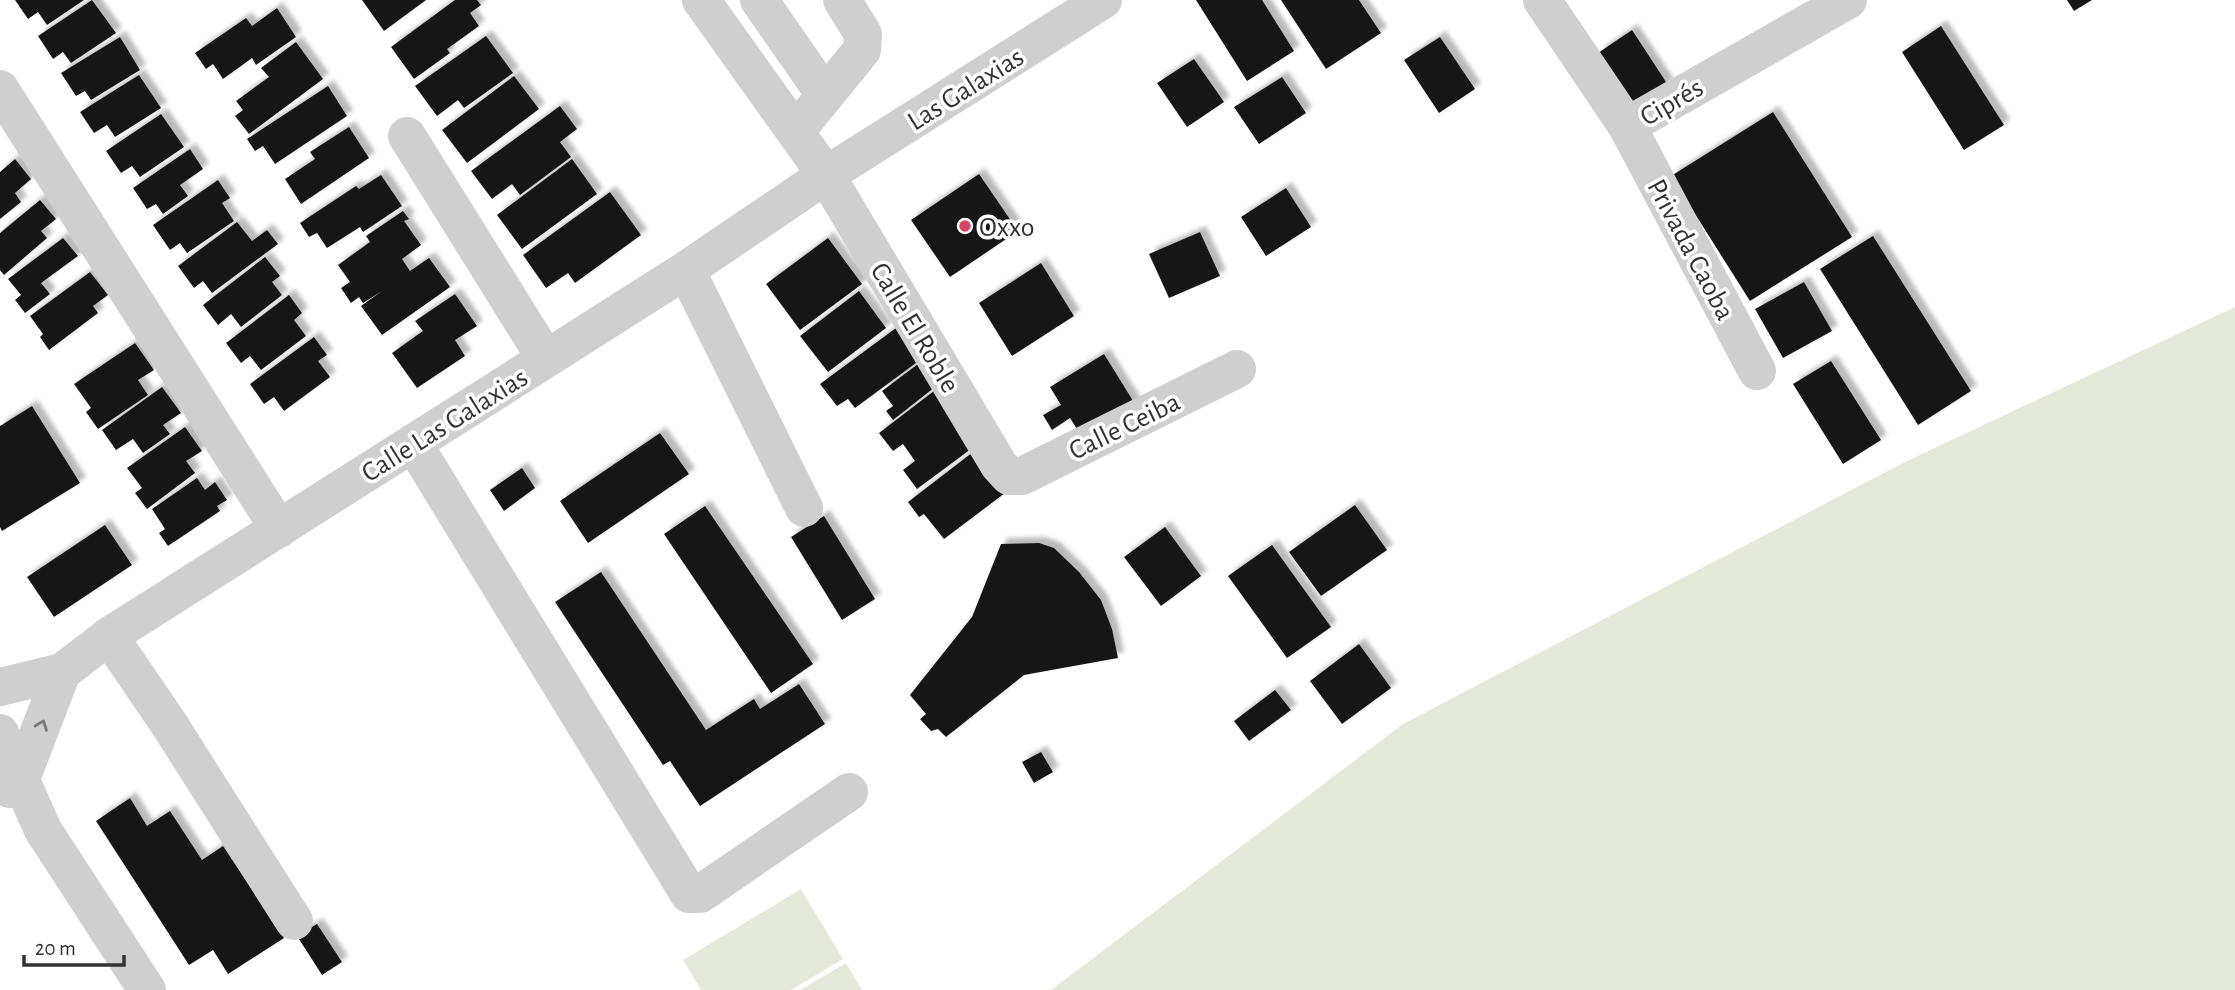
<svg xmlns="http://www.w3.org/2000/svg" width="2235" height="990" font-family="'Alegreya Sans',sans-serif">
	<style>
		.green { fill: #e4e9dc }
		.building { fill: #191919; filter: url(#shadow) }
		.lines { fill: none; stroke-linecap: round; stroke-linejoin: round }
		.minor { stroke: #cfcfcf; stroke-width: 38 }
		.oneway { stroke: #797979 }
		.poi-dot { fill: #da4463; stroke: #fff; stroke-width: 2.5 }
		.labels { text-anchor: middle; stroke-width: 7; stroke-linejoin: round; paint-order: stroke }
		.street-label { font-size: 28px; fill: #323232; stroke: #fff }
		.poi-label { font-size: 28px; fill: #323232; stroke: #fff; text-anchor: start }
	</style>
	<defs>
		<filter id="shadow"><feDropShadow dx="6" dy="-6" stdDeviation="2" flood-color="#0004"/></filter>
	</defs>
	<rect width="100%" height="100%" fill="#fff"/>
	<path class="green" d="M2235 307V990H1051L1403 724 1907 461Z
		M801 889 843 959 791 990H701L683 960Z
		M846 963 862 990H800Z"/>
	<path class="building" d="M15 0H84L47 25 38 12 28 19Z
		M92 0 116 33 71 63 63 52 53 59 38 36Z
		M362 0H426L384 31Z
		M455 0H477L481 5 470 13 479 26 447 49 450 53 414 79 391 47Z
		M1196 0H1262L1294 51 1247 81Z
		M1281 0H1359L1381 33 1326 69Z
		M2067 0H2092L2074 11Z
		M277 8 296 37 256 65 252 58 223 79 213 64 206 69 195 53 246 18 252 26Z
		M1941 26 2004 125 1964 150 1902 52Z
		M1632 30 1668 85 1633 107 1598 53Z
		M486 36 513 73 464 108 458 100 437 116 415 86Z
		M120 37 140 70 91 100 85 91 76 96 61 73Z
		M1440 37 1475 89 1439 113 1404 60Z
		M296 42 323 79 249 134 235 116 243 110 236 101 269 77 261 68Z
		M1194 59 1224 102 1187 127 1157 83Z
		M139 75 161 108 115 137 107 125 94 133 80 112Z
		M514 76 539 109 467 163 442 130Z
		M1282 77 1306 113 1259 144 1234 107Z
		M328 86 347 116 275 164 263 146 255 151 247 139Z
		M560 106 577 129 560 142 571 157 520 195 512 184 492 199 471 171Z
		M1773 112 1852 237 1750 301 1671 176Z
		M161 114 184 147 140 177 132 166 121 173 106 151Z
		M349 127 369 158 301 204 285 179 315 159 310 152Z
		M190 149 203 169 180 185 188 196 163 214 156 204 147 209 133 188Z
		M15 159 31 179 15 193 21 202 0 219V172Z
		M572 159 597 194 522 249 497 215Z
		M979 174 1018 231 950 277 911 220Z
		M381 175 402 206 363 232 360 227 327 248 317 233 309 237 300 223 356 186 359 189Z
		M218 180 230 198 222 203 234 221 187 253 180 243 170 250 153 225Z
		M1286 188 1311 227 1266 256 1241 217Z
		M610 192 641 235 575 283 568 273 546 288 523 255Z
		M40 200 56 219 41 231 47 238 4 275 0 270V233Z
		M403 211 409 219 404 221 421 245 402 259 410 271 429 258 450 287 382 335 361 306 382 291 363 303 359 297 351 303 341 288 350 282 338 265 370 242 366 236Z
		M237 222 252 241 267 230 278 244 212 293 203 281 194 288 178 266Z
		M1200 232 1220 276 1169 298 1149 254Z
		M1873 236 1971 391 1918 425 1820 269Z
		M63 238 78 256 41 283 50 294 25 313 15 300 21 295 8 279Z
		M828 238 862 284 800 330 766 284Z
		M265 257 280 276 272 282 282 295 241 327 231 314 218 325 203 305Z
		M1041 263 1074 316 1012 356 979 303Z
		M90 272 108 295 93 306 98 313 49 350 40 337 43 334 30 316Z
		M1804 282 1832 331 1783 358 1755 309Z
		M859 291 886 328 828 372 800 336Z
		M455 294 477 326 455 340 465 356 417 388 392 353 423 331 415 321Z
		M289 295 302 313 294 320 306 336 261 370 250 356 241 363 226 343Z
		M896 328 920 360 855 408 848 399 837 406 820 384Z
		M314 337 327 355 318 361 330 377 284 411 274 397 264 404 250 384Z
		M135 343 154 370 138 380 148 395 98 429 86 412 91 408 74 384Z
		M1104 354 1135 404 1082 437 1070 418 1052 430 1043 415 1061 405 1050 387Z
		M1831 361 1881 440 1843 464 1793 384Z
		M918 364 935 387 893 420 886 411 893 406 882 391Z
		M162 387 181 413 163 425 170 434 143 453 133 439 116 450 102 430Z
		M934 391 975 446 917 489 903 470 915 461 903 444 893 451 879 433Z
		M32 406 80 483 2 531 0 527V426Z
		M185 427 202 451 186 461 195 473 147 509 135 493 142 488 127 468Z
		M660 433 689 474 588 543 560 501Z
		M977 449 1009 490 944 539 924 514 919 517 908 502Z
		M522 468 535 488 504 511 490 490Z
		M197 478 205 490 215 482 227 500 217 506 220 511 168 546 159 533 165 529 152 509Z
		M1355 505 1387 550 1321 596 1289 552Z
		M705 506 813 664 771 693 664 534Z
		M824 516 875 599 842 620 791 537Z
		M105 525 132 565 54 617 27 577Z
		M1165 527 1201 576 1161 606 1124 557Z
		M1039 543 1054 548 1079 572 1101 600 1112 629 1118 658 1024 675 946 737 938 729 931 731 920 719 926 714 910 695 972 617 1001 544Z
		M1272 545 1331 627 1287 658 1228 576Z
		M601 572 706 730 754 699 760 709 799 684 825 724 700 806 670 761 663 765 555 602Z
		M1359 644 1391 688 1342 724 1310 681Z
		M1275 690 1291 710 1249 741 1234 721Z
		M1041 752 1053 772 1034 783 1022 762Z
		M130 798 147 826 170 811 202 860 223 846 284 938 228 974 213 950 189 965 96 821Z
		M317 924 342 962 322 975 297 936Z"/>
	<g class="lines">
		<path class="minor" d="M701 0 826 175 999 465 1009 476H1022L1237 369
			M759 0 825 95
			M1542 0 1627 126 1757 371
			M0 89 279 529
			M1627 126 1848 0
			M796 131 862 50 863 34 842 0
			M407 136 546 359
			M686 270 804 508
			M413 443 689 894H700L849 792
			M109 636 169 724 294 921
			M0 687 62 672 109 636 686 270 826 175 1103 0
			M0 733 43 830 147 990
			M10 789 21 779 62 672"/>
	</g>
	<defs><path id="oneway-chevron" d="M-2-3.5L2.5 0L-2 3.5" fill="none" stroke-width="1.6" stroke-linecap="round" stroke-linejoin="round" transform="scale(1.75)"/></defs>
	<use class="oneway" href="#oneway-chevron" transform="translate(42 725) rotate(-69)"/>
	<circle class="poi-dot" cx="965" cy="226" r="7"/>
	<g class="labels">
		<g class="street-label">
			<text transform="translate(965 88) rotate(-32)" y="10">Las Galaxias</text>
			<text transform="translate(1671 101) rotate(-30)" y="10">Ciprés</text>
			<text transform="translate(1692 249) rotate(62)" y="10">Privada Caoba</text>
			<text transform="translate(916 327) rotate(59)" y="10">Calle El Roble</text>
			<text transform="translate(444 424) rotate(-32)" y="10">Calle Las Galaxias</text>
			<text transform="translate(1124 425) rotate(-26)" y="10">Calle Ceiba</text>
		</g>
		<g class="poi-label">
			<text x="979" y="236">Oxxo</text>
		</g>
	</g>
	<path d="M24 955v10h100v-10" fill="none" stroke="#323232" stroke-width="3.5"/>
	<text x="35" y="955" font-size="21" fill="#323232" stroke="#ffffff" stroke-width="5" paint-order="stroke">20 m</text>
</svg>
